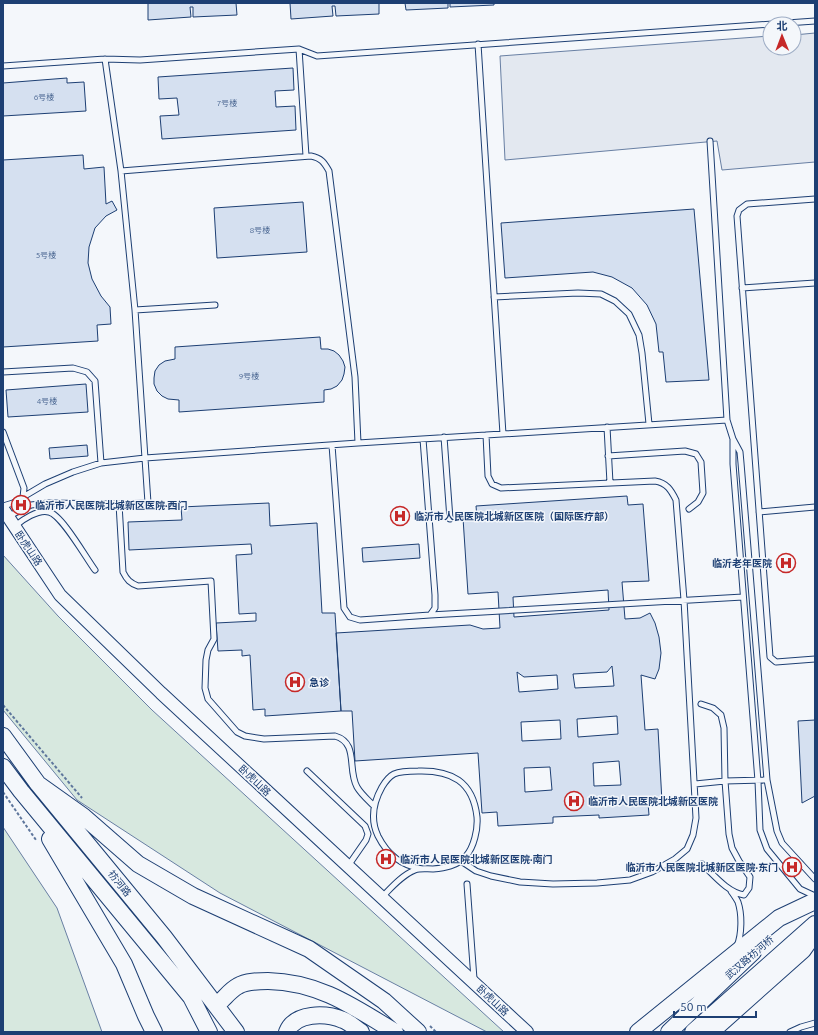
<svg xmlns="http://www.w3.org/2000/svg" width="818" height="1035" font-family="Ubuntu,'Noto Sans SC',sans-serif">
	<style>
		.green { fill: #d7e8df; stroke: #687fa3 }
		.parking { fill: #e3e8f0; stroke: #687fa3 }
		.building { fill: #d5e0f0; stroke: #1d3f73; fill-rule: evenodd }
		.lines { fill: none; stroke-linecap: round; stroke-linejoin: round }
		.service-casing { stroke: #1d3f73; stroke-width: 7 }
		.tertiary-casing { stroke: #1d3f73; stroke-width: 14 }
		.primary-casing { stroke: #1d3f73; stroke-width: 18 }
		.path { stroke: #5e769c; stroke-width: 2; stroke-dasharray: 3 2; stroke-linecap: butt }
		.service { stroke: #f4f7fb; stroke-width: 5 }
		.tertiary { stroke: #f4f7fb; stroke-width: 12 }
		.primary { stroke: #f4f7fb; stroke-width: 16 }
		.labels { text-anchor: middle; stroke-width: 3; stroke-linejoin: round; paint-order: stroke }
		.number-label { font-size: 8px; fill: #4b6792 }
		.poi-label { font-size: 10px; font-weight: bold; fill: #1d3f73; stroke: #f4f7fb; text-anchor: start }
		.street-label { font-size: 10px; fill: #1d3f73; stroke: #f4f7fb }
	</style>
	<rect width="100%" height="100%" fill="#f4f7fb"/>
	<path class="green" d="M3 555 58 616 152 710 504 1032H487L220 893 77 800 3 710Z
		M3 827 57 908 102 1032H3Z"/>
	<path class="parking" d="M815 33V162L722 170 717 141 505 160 500 56 770 36V48H794V35Z"/>
	<path class="building" d="M148 3H236L237 15 193 17V7H190L191 17 148 20Z
		M290 3H379V14L336 16 335 6H332L333 16 291 19Z
		M405 3H448V8L406 10Z
		M450 3H494V5L450 7Z
		M293 68 294 90 275 91 276 107 295 106 296 130 162 139 160 116 179 115 177 98 159 99 158 77Z
		M67 78V83L84 82 86 111 3 116V83Z
		M83 155 84 169 104 167 106 204 112 201 117 210 106 216 95 228 89 247 88 263 92 279 101 296 110 307 111 324 97 325 98 341 3 347V160Z
		M303 202 307 252 217 258 214 208Z
		M694 209 709 380 666 382 663 352H659L656 324 647 305 632 288 612 277 593 272 505 278 501 223Z
		M320 337 321 349H328L334 351 339 355 343 361 345 367 344 374 342 380 337 386 331 389 324 390V402L179 412V400L168 399 162 396 157 391 154 384V378L155 371 159 365 165 361 175 359V347Z
		M86 384 88 412 8 417 6 390Z
		M87 445 88 456 50 459 49 448Z
		M627 496 628 505 643 504 649 581 622 582 625 619 640 618 650 613 655 623 659 637 661 653 659 669 655 679 641 675 645 730 658 729 662 802 648 803 649 815 599 818V815L553 817V823L498 826 497 812 482 813 478 753 355 761 352 711H341L336 633 470 625 483 629 500 628 498 592 468 594 463 518 477 517 476 506ZM608 590 609 610 514 617 513 597ZM612 666 614 686 575 688 573 674 607 672ZM517 672 524 677 557 675 558 689 519 692ZM617 716 618 734 578 737 577 719ZM560 720 561 739 522 741 521 722ZM619 761 621 785 594 786 593 763ZM550 767 552 790 525 792 524 768Z
		M269 503 270 526 317 523 322 613H335L341 711 265 716V709L253 710 250 655 242 656V650L218 651 216 623 256 621V613L239 614 236 555 252 554 251 544 129 550 128 522 182 520 181 507Z
		M419 544 420 558 363 562 362 548Z
		M815 720V796L802 803 798 721Z"/>
	<g class="lines">
		<g class="service-casing">
			<path id="service" d="M478 44 503 434
				M299 49 306 156
				M105 59 121 171 135 310 148 503 119 504 123 572C127 580 130 583 138 586L211 581 214 639 208 650 206 660 205 688 208 699 237 732 245 736 264 739 335 736C359 743 347 769 357 787 361 794 368 800 374 806
				M3 66 105 59 140 60 299 49 317 56 815 21
				M710 141 727 420
				M121 171 311 156C321 158 324 162 329 171L355 377 358 443
				M815 199 747 204 739 210 737 216 770 657 776 662 815 659
				M742 288 815 283
				M494 297 578 293 601 294 615 301 629 314 639 335 642 353 649 424
				M135 310 215 305
				M3 372 73 368 87 372 95 381 101 463
				M607 427 610 483
				M3 432 24 488 23 497 13 503 3 506
				M444 437 450 519
				M733 440V464L758 781 760 830 767 849 800 889 815 896
				M332 445 344 608 350 617 360 620 430 615 435 608V595L423 439
				M608 456 685 451 696 454 701 462 703 493 698 502 689 509
				M23 497 45 484 73 472 101 463 145 458 358 443 727 420 733 439 740 452 741 463 767 780 777 831 782 843 815 879
				M759 512 815 507
				M9 516 31 505 48 503 119 504
				M15 526C22 520 38 509 49 512 62 515 86 558 95 570
				M430 615 743 597
				M701 704 713 708 721 715 724 728 725 781 729 834 732 848 739 861 750 877 749 888 744 895C727 892 714 875 702 864
				M307 771 365 826 368 834 366 840 348 866
				M695 784 725 781 767 780
				M461 861 476 871 491 876 520 882 553 884 597 883 630 880 652 872 675 859 687 849 693 835 696 818 684 600 676 500C671 490 667 483 655 481L501 488 492 484 488 476 486 435
				M467 884 474 979
				M731 891C733 894 736 898 738 902 742 914 742 934 737 946
				M382 897C391 888 402 875 415 870 420 868 426 869 433 869 444 868 458 866 466 856 474 847 478 829 477 817 473 781 451 770 418 771 410 771 401 771 394 774 388 777 385 782 382 787 373 803 370 819 378 836 387 854 402 866 422 869
				M790 1032 801 1027 815 1023"/>
		</g>
		<g class="tertiary-casing">
			<path id="tertiary" d="M3 509 60 595 161 693 527 1032"/>
		</g>
		<g class="primary-casing">
			<path id="primary" d="M3 736 38 784 164 937 236 1032
				M3 767 21 791 191 997 209 1032
				M38 784 83 816 138 864 193 896 309 949 384 1001 418 1032
				M50 839 124 964 146 1016 154 1032
				M222 1000C227 995 232 989 238 986 246 981 259 981 268 981 319 982 354 1007 395 1032
				M287 1032C295 1012 326 1013 343 1020 349 1022 355 1028 361 1032
				M638 1032 779 918 815 901
				M669 1032 753 952
				M693 1032 815 924
				M711 1032 803 950 815 933"/>
		</g>
		<path class="path" d="M3 705 82 798
			M3 792 36 840
			M430 1026 436 1032"/>
		<use href="#service" class="service"/>
		<use href="#tertiary" class="tertiary"/>
		<use href="#primary" class="primary"/>
	</g>
	<defs>
		<g id="hospital-ring" transform="scale(1)"><circle r="9.5" fill="#f4f7fb" stroke="#c62828" stroke-width="1.5"/><path d="M-5-5h3v3.5h4V-5h3V5h-3V1.5h-4V5h-3Z" fill="#c62828"/></g>
	</defs>
	<g fill-rule="evenodd">
		<use href="#hospital-ring" x="21" y="505"/>
		<use href="#hospital-ring" x="400" y="516"/>
		<use href="#hospital-ring" x="786" y="563"/>
		<use href="#hospital-ring" x="295" y="682"/>
		<use href="#hospital-ring" x="574" y="801"/>
		<use href="#hospital-ring" x="386" y="859"/>
		<use href="#hospital-ring" x="792" y="867"/>
	</g>
	<g class="labels">
		<g class="number-label">
			<text x="44" y="100">6号楼</text>
			<text x="227" y="106">7号楼</text>
			<text x="260" y="233">8号楼</text>
			<text x="46" y="258">5号楼</text>
			<text x="249" y="379">9号楼</text>
			<text x="47" y="404">4号楼</text>
		</g>
		<g class="poi-label">
			<text x="35" y="509">临沂市人民医院北城新区医院·西门</text>
			<text x="414" y="520">临沂市人民医院北城新区医院（国际医疗部）</text>
			<text x="772" y="567" text-anchor="end">临沂老年医院</text>
			<text x="309" y="686">急诊</text>
			<text x="588" y="805">临沂市人民医院北城新区医院</text>
			<text x="400" y="863">临沂市人民医院北城新区医院·南门</text>
			<text x="778" y="871" text-anchor="end">临沂市人民医院北城新区医院·东门</text>
		</g>
		<g class="street-label">
			<text transform="translate(29 548) rotate(56)" y="4">卧虎山路</text>
			<text transform="translate(255 780) rotate(43)" y="4">卧虎山路</text>
			<text transform="translate(120 883) rotate(51)" y="4">祊河路</text>
			<text transform="translate(749 957) rotate(-41)" y="4">武汉路祊河桥</text>
			<text transform="translate(493 1000) rotate(43)" y="4">卧虎山路</text>
		</g>
	</g>
	<rect width="818" height="1035" fill="none" stroke="#1d3f73" stroke-width="8"/>
	<g transform="translate(782 36) rotate(359)"><circle r="19" fill="#f4f7fb" stroke="#9eadc5"/>
	<path d="M0-3L7 15L0 10L-7 15Z" fill="#c62828"/>
	<text y="-6" font-size="11" font-weight="bold" text-anchor="middle" fill="#1d3f73">北</text>
	</g>
	<path d="M674 1011v6h82v-6" fill="none" stroke="#1d3f73" stroke-width="2"/>
	<text x="680" y="1011" font-size="12" fill="#1d3f73" stroke="#f4f7fb" stroke-width="3" paint-order="stroke">50 m</text>
</svg>
